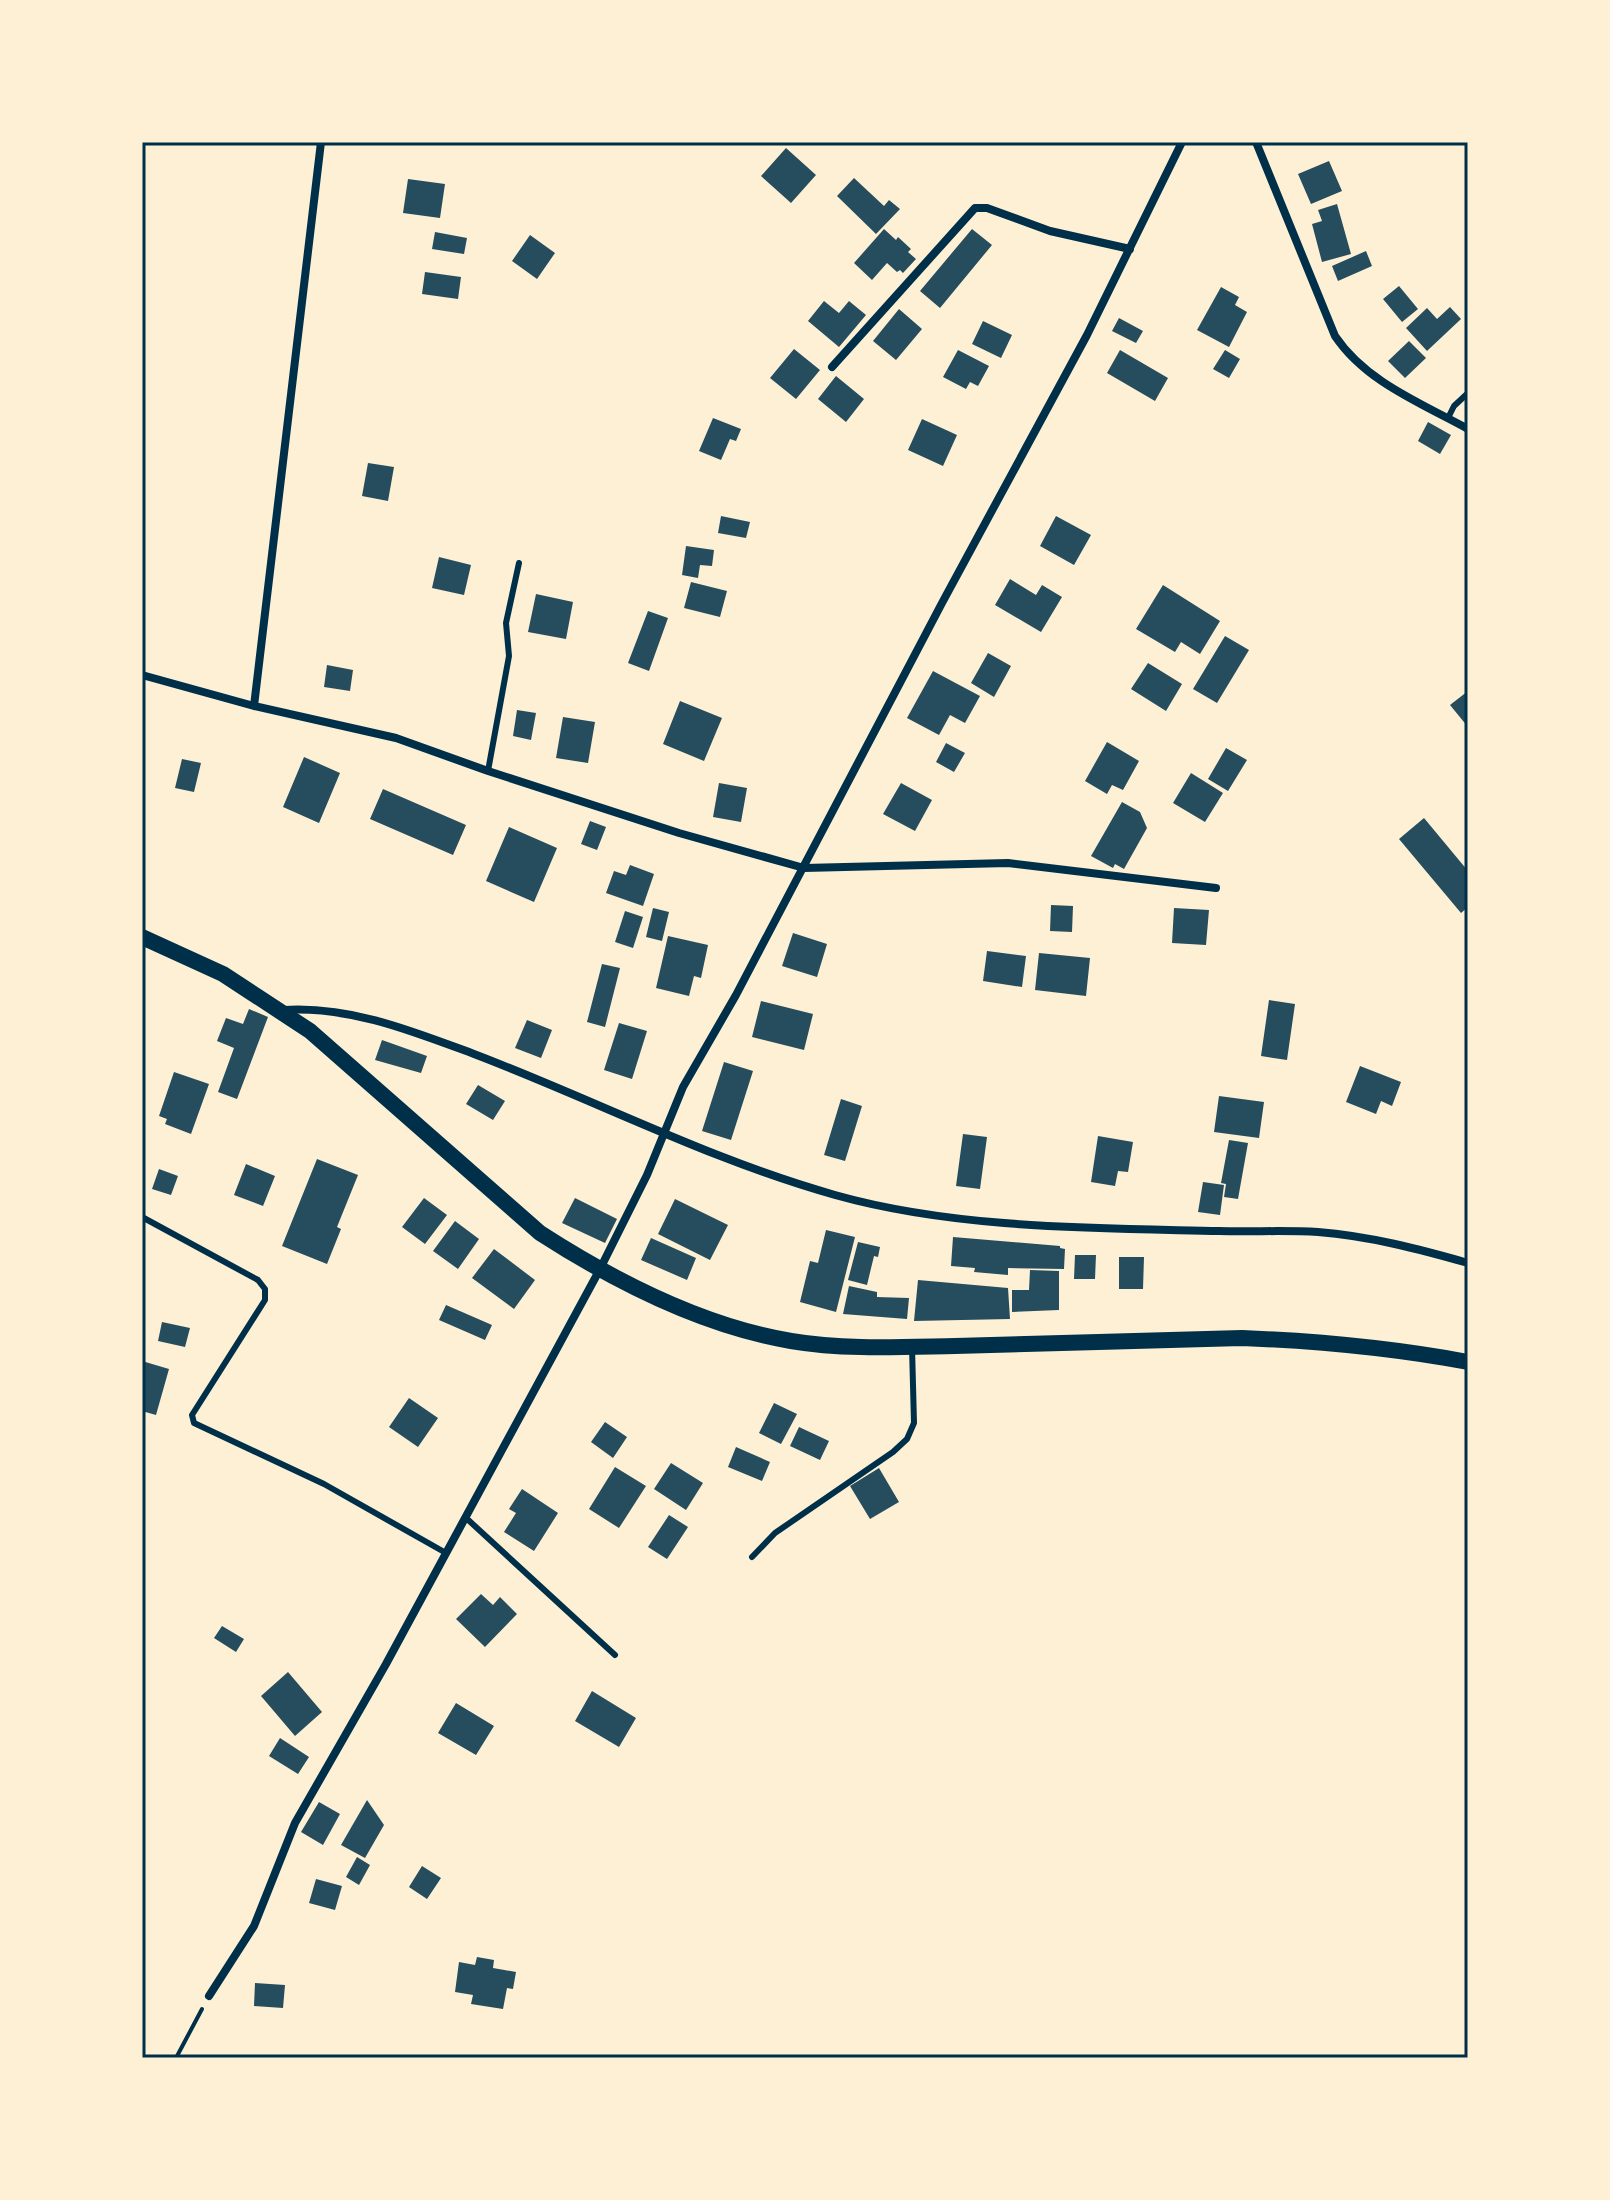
<svg xmlns="http://www.w3.org/2000/svg" width="1610" height="2200" font-family="'PT Sans Narrow',sans-serif">
	<style>
		.building { fill: #264d5e }
		.lines { fill: none; stroke-linecap: round; stroke-linejoin: round }
		.path { stroke: #003049; stroke-width: 4 }
		.service { stroke: #003049; stroke-width: 6 }
		.minor { stroke: #003049; stroke-width: 8 }
		.secondary { stroke: #003049; stroke-width: 16 }
		.neatline { fill: none; stroke: #003049; stroke-width: 3 }
	</style>
	<rect width="100%" height="100%" fill="#fdf0d5"/>
	<path class="building" d="M786 148 816 175 791 203 761 176Z
		M1329 161 1342 191 1311 204 1298 174Z
		M854 178 884 206 889 200 900 209 876 234 837 196Z
		M408 179 445 184 440 218 403 213Z
		M1337 204 1351 254 1322 262 1312 224 1322 221 1318 210Z
		M884 229 896 240 898 237 911 249 908 252 916 259 903 273 900 270 897 272 887 263 872 280 854 263Z
		M972 229 992 245 940 308 920 291Z
		M435 232 467 238 464 254 432 249Z
		M530 235 555 253 537 279 512 261Z
		M1366 251 1372 266 1338 281 1332 266Z
		M425 272 461 277 458 299 422 294Z
		M1399 286 1418 309 1402 322 1383 299Z
		M1221 287 1239 297 1235 305 1247 312 1229 347 1197 330Z
		M824 301 839 313 849 301 866 315 839 347 808 321Z
		M1450 307 1461 319 1427 351 1406 328 1427 308 1437 319Z
		M899 309 922 329 896 360 873 341Z
		M1119 318 1143 331 1136 343 1112 331Z
		M983 321 1012 335 1001 358 972 344Z
		M1409 341 1426 358 1405 378 1388 361Z
		M794 349 820 370 796 399 770 378Z
		M958 350 989 366 978 386 970 382 966 389 943 377Z
		M1120 350 1168 378 1155 401 1107 373Z
		M1225 350 1240 359 1229 378 1213 369Z
		M836 376 864 399 846 422 818 399Z
		M713 418 741 429 736 441 730 439 721 460 699 451Z
		M922 419 957 435 943 466 908 450Z
		M1428 422 1451 435 1440 454 1418 441Z
		M368 463 394 467 388 501 362 496Z
		M721 516 750 522 746 538 718 533Z
		M1056 516 1091 535 1074 565 1040 546Z
		M686 546 714 550 712 566 700 565 698 578 682 575Z
		M439 557 471 565 464 595 432 588Z
		M1010 579 1036 595 1042 585 1062 597 1041 632 995 605Z
		M691 582 727 591 720 617 684 608Z
		M1163 585 1220 621 1200 654 1181 642 1175 652 1136 629Z
		M536 594 573 602 566 639 528 632Z
		M648 611 668 618 649 671 628 663Z
		M1225 636 1249 650 1217 703 1193 689Z
		M988 653 1011 666 994 697 971 683Z
		M1148 663 1182 684 1166 711 1131 689Z
		M327 665 353 670 350 691 324 687Z
		M933 671 980 696 965 723 950 715 939 735 907 718Z
		M1468 691V727L1450 705Z
		M680 701 722 718 704 761 663 744Z
		M517 710 536 713 531 740 513 736Z
		M563 717 595 722 588 763 556 758Z
		M1107 742 1139 761 1123 790 1112 785 1107 794 1085 781Z
		M946 743 965 753 954 772 936 762Z
		M1226 748 1247 760 1228 791 1208 779Z
		M304 757 340 773 319 823 283 807Z
		M182 759 201 763 194 792 175 788Z
		M1191 773 1223 793 1205 822 1173 803Z
		M719 783 747 788 741 822 713 817Z
		M901 783 932 800 915 831 883 814Z
		M383 789 466 825 453 855 370 819Z
		M1122 802 1140 812 1147 828 1124 869 1115 864 1113 868 1091 856Z
		M1424 818 1468 871V907L1461 913 1399 839Z
		M590 821 606 827 597 850 581 844Z
		M509 827 557 848 534 902 486 881Z
		M630 865 654 874 643 906 606 893 614 871 626 875Z
		M1051 905 1073 906 1072 932 1050 931Z
		M653 908 669 912 662 941 646 937Z
		M1174 908 1209 910 1206 945 1172 943Z
		M625 911 643 917 633 948 615 942Z
		M793 933 827 944 817 977 782 966Z
		M668 936 708 945 701 978 694 976 689 996 656 988Z
		M987 951 1026 956 1022 987 983 981Z
		M1039 953 1090 958 1086 996 1035 990Z
		M602 964 620 968 605 1027 587 1022Z
		M1269 1000 1295 1004 1287 1060 1261 1056Z
		M761 1001 813 1014 804 1050 752 1037Z
		M249 1009 268 1017 237 1099 218 1092 234 1048 217 1041 226 1018 243 1024Z
		M527 1020 552 1030 541 1058 515 1048Z
		M619 1023 647 1031 632 1079 604 1070Z
		M382 1040 427 1056 421 1073 375 1060Z
		M724 1062 753 1071 731 1140 702 1131Z
		M1360 1066 1401 1082 1392 1106 1381 1101 1376 1114 1346 1102Z
		M174 1072 209 1084 191 1134 165 1124 167 1119 159 1116Z
		M478 1085 505 1101 493 1120 466 1104Z
		M1219 1096 1264 1102 1259 1138 1214 1132Z
		M841 1099 862 1106 845 1161 824 1155Z
		M963 1134 987 1137 980 1189 956 1186Z
		M1098 1136 1133 1142 1128 1172 1118 1171 1115 1186 1091 1182Z
		M1229 1140 1248 1143 1238 1199 1224 1197 1226 1184 1221 1183Z
		M317 1159 358 1175 337 1227 341 1229 327 1264 282 1246Z
		M246 1164 275 1176 263 1206 234 1195Z
		M159 1169 178 1176 171 1195 152 1189Z
		M1203 1182 1224 1185 1220 1215 1198 1212Z
		M424 1198 447 1215 425 1244 402 1227Z
		M575 1198 617 1219 605 1243 562 1223Z
		M675 1199 728 1225 710 1260 658 1234Z
		M455 1221 479 1239 458 1269 433 1251Z
		M826 1230 855 1237 836 1312 800 1302 810 1261 818 1263Z
		M953 1237 1060 1246V1248L1065 1249 1064 1269 1008 1268V1275L974 1272 975 1268 951 1266Z
		M651 1238 696 1258 687 1280 641 1260Z
		M858 1242 880 1247 878 1257 874 1256 867 1285 848 1280Z
		M494 1249 535 1280 514 1309 472 1278Z
		M1075 1255H1096L1095 1279H1074Z
		M1119 1257H1144L1143 1289H1119Z
		M1030 1270 1059 1271V1310L1012 1312V1290H1029Z
		M918 1280 1008 1288 1010 1319 914 1321Z
		M849 1286 877 1292V1297L909 1298 907 1319 843 1314Z
		M446 1305 492 1325 485 1340 439 1320Z
		M162 1322 190 1328 185 1347 158 1341Z
		M142 1361 169 1369 156 1415 142 1411Z
		M409 1398 438 1418 418 1447 389 1427Z
		M774 1403 797 1414 781 1444 759 1433Z
		M605 1422 627 1437 613 1458 591 1442Z
		M799 1427 829 1441 820 1460 790 1446Z
		M736 1447 770 1462 762 1481 728 1467Z
		M671 1463 703 1483 686 1510 654 1489Z
		M615 1467 646 1486 619 1528 589 1509Z
		M879 1468 899 1502 870 1519 850 1486Z
		M522 1489 558 1513 534 1551 504 1532 516 1513 509 1509Z
		M669 1515 688 1527 667 1559 648 1547Z
		M481 1594 493 1605 500 1597 517 1614 485 1647 456 1619Z
		M222 1626 244 1639 236 1652 214 1638Z
		M288 1672 322 1712 295 1736 261 1696Z
		M592 1691 636 1718 619 1747 575 1721Z
		M456 1703 494 1726 476 1755 438 1733Z
		M280 1738 309 1757 298 1774 269 1756Z
		M367 1800 384 1825 365 1858 341 1845Z
		M319 1802 340 1814 323 1845 301 1832Z
		M357 1857 370 1865 359 1885 346 1877Z
		M422 1866 441 1878 427 1899 409 1887Z
		M316 1879 342 1886 335 1910 309 1903Z
		M477 1957 494 1960 493 1968 516 1972 513 1989 507 1988 503 2009 471 2004 473 1995 455 1992 459 1962 475 1965Z
		M255 1983 285 1985 283 2008 254 2006Z"/>
	<g class="lines">
		<path class="path" d="M176 2058 202 2009"/>
		<path class="service" d="M1448 418 1454 406 1468 393
			M488 771 509 656 506 623 519 563
			M142 1217 258 1280 265 1289V1300L192 1415 194 1423 324 1484 446 1553
			M465 1517 615 1655
			M752 1557 775 1533 893 1452 907 1439 914 1423 912 1347"/>
		<path class="minor" d="M1256 142 1335 336C1366 382 1421 403 1468 429
			M832 367 975 208H987L1050 231 1130 249
			M142 675 254 706 396 738 488 771 679 833 804 868 1008 863 1216 888
			M254 706 321 142
			M284 1010C351 1006 412 1031 474 1054 595 1100 710 1160 835 1195 956 1229 1093 1228 1219 1231 1252 1232 1285 1230 1318 1232 1369 1236 1419 1249 1468 1263
			M209 1996 254 1926 295 1823 386 1664 600 1269 647 1175 683 1087 736 995 942 603 1087 335 1182 142"/>
		<path class="secondary" d="M142 937 223 974 310 1031 540 1233C616 1282 702 1326 791 1341 844 1350 901 1347 955 1346 1051 1344 1146 1340 1242 1338 1318 1341 1393 1348 1468 1362"/>
	</g>
	<rect width="1610" height="2200" fill="none" stroke="#fdf0d5" stroke-width="288"/>
	<rect x="144" y="144" width="1322" height="1912" class="neatline"/>
</svg>
